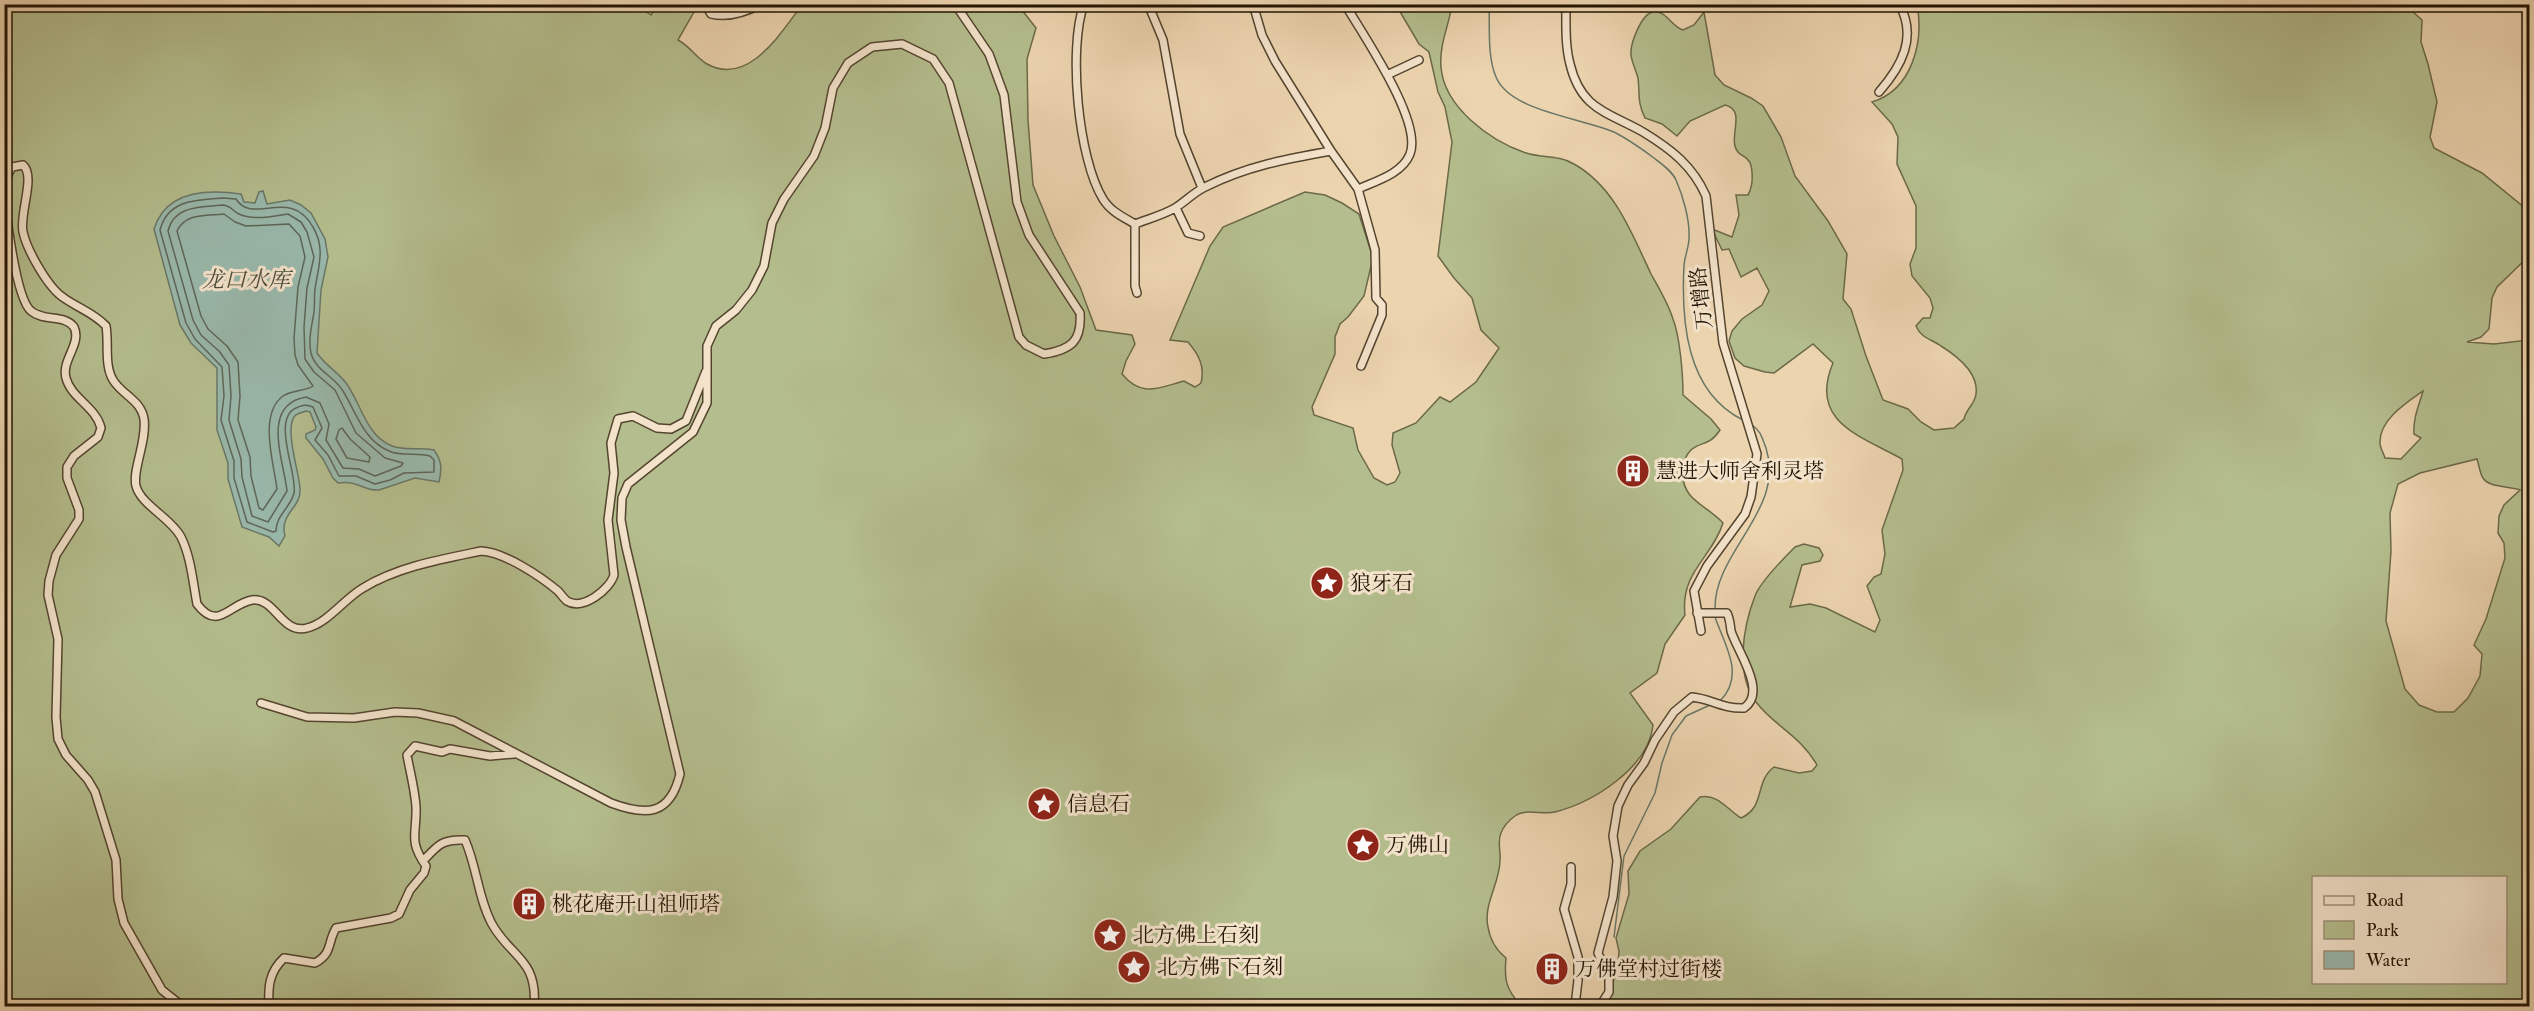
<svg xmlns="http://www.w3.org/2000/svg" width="2534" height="1011" font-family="'IM FELL Double Pica','Noto Serif SC',serif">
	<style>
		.green { fill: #b4bd8d; stroke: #6b6948; stroke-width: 1.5; fill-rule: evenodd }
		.water { fill: #99b8ab; stroke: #697768; stroke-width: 1.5 }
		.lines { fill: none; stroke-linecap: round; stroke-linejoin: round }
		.shore { stroke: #5e6658; stroke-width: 1.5 }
		.stream { stroke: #697768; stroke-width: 1.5 }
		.minor-casing { stroke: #54452f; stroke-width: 10 }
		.minor { stroke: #f3e3cb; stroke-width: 7 }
		.labels { text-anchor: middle; stroke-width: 6; stroke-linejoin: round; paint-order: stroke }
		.street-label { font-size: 21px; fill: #221504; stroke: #f3e3cb }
		.poi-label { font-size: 21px; fill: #221504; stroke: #f3e3cb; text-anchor: start }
		.water-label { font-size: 22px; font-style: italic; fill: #4c4e3e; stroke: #f3e3cb }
	</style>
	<rect width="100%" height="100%" fill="#ecd4af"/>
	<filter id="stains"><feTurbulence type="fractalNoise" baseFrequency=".00333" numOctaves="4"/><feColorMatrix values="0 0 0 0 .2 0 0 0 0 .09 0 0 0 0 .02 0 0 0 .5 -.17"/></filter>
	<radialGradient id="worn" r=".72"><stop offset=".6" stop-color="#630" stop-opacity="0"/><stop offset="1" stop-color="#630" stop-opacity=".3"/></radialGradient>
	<path class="green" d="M635 4 651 15 658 5H698L678 40C690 46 696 58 707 64 749 87 781 32 802 5H1018L1036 28 1027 59 1028 120 1033 185 1054 236 1080 287 1096 330 1132 335 1135 344 1126 361 1122 374C1142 398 1158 388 1184 381L1195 387 1201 383C1205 366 1199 355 1188 342L1170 340 1210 246 1223 227 1305 192 1325 195 1342 203 1359 214 1373 258 1364 296 1348 317 1340 324 1335 337V354L1312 407 1314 415 1353 428 1358 450 1374 478 1387 485 1395 482 1400 473 1392 445 1393 433 1416 423 1440 397 1450 402 1476 382 1499 348 1481 330 1472 298 1454 278 1438 256 1452 142 1445 107 1438 92 1429 52 1419 44 1396 5H1452C1449 25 1439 45 1441 67 1444 107 1490 141 1526 153 1542 158 1559 155 1574 164 1615 187 1632 234 1651 274 1659 288 1668 303 1673 319 1680 337 1683 375 1683 395L1711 419 1720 430C1708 448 1701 440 1690 451 1684 457 1683 466 1683 474 1682 500 1708 506 1723 523 1712 558 1680 572 1685 615L1665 644 1657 673 1630 693 1653 725C1649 767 1594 802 1555 812 1543 815 1525 808 1515 816 1508 821 1504 825 1501 833 1497 842 1501 851 1500 860 1500 883 1483 904 1488 927 1490 940 1496 950 1506 958 1504 980 1506 989 1521 1006H5V5Z
		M2404 4 2422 20 2421 42 2428 64 2437 102 2430 137 2434 148 2482 173 2525 208 2529 215V256L2497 287 2492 298 2489 329 2481 337 2467 342 2494 344 2529 340V1006H1601L1610 994 1618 964 1619 951 1616 938 1629 894 1628 871 1640 851 1671 829 1700 797C1717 793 1728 810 1741 818 1766 807 1754 782 1774 767L1799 773 1812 771 1817 765C1800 735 1774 726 1756 702 1735 674 1743 627 1755 596 1760 582 1784 558 1795 547L1804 544 1819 548 1823 555 1820 561 1802 565 1790 607 1810 604 1826 608 1875 632 1880 620 1867 586 1874 577 1881 574 1885 554 1882 530 1903 470 1902 459C1861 436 1808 422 1833 363L1813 344 1774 373 1765 372 1744 366 1735 358 1729 341 1732 331 1742 319 1762 305 1769 291 1757 268 1741 277 1729 249 1722 250 1712 229 1732 237 1739 215 1736 195H1748C1751 190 1751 187 1752 182 1754 149 1739 162 1735 146 1731 132 1745 110 1725 105L1690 121 1677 136 1662 124 1645 118C1637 102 1640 94 1638 78 1636 70 1632 63 1631 55 1630 44 1641 14 1653 12 1666 10 1672 27 1683 30L1694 25 1704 12 1715 75 1724 85 1751 98 1763 106 1781 137 1795 176 1828 221 1847 254 1843 299 1851 309 1866 356 1883 400 1908 409 1921 422 1934 430 1954 428 1964 419C1966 409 1975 404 1976 394 1979 373 1957 356 1941 346 1931 339 1921 338 1916 326L1923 318H1930L1933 308 1930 298 1912 276 1910 264 1916 248V206L1897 164 1898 137 1892 124 1872 102C1912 90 1924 42 1917 5ZM2423 391C2419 406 2413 417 2414 434L2421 438 2401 459 2385 458C2384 454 2380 448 2380 443 2379 420 2406 403 2423 391ZM2477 459C2479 465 2480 474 2483 478 2489 488 2510 486 2520 490L2504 505 2499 516 2498 533 2504 543 2505 558 2486 619 2474 645 2482 654 2480 676 2468 698 2454 712H2437L2419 705 2405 689 2386 621 2391 551 2390 513 2398 484 2420 473ZM2314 878H2506V982H2314Z"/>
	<path class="water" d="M263 191 267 204 290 200 301 205 311 213 325 239 328 257 321 290 317 353C326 366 338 372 346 383 361 403 366 436 392 446 404 451 421 447 434 450 442 461 442 469 439 482L415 478 379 490C362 491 360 480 338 483L333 478 323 459 306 438V434L315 430 316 427 310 412 306 411C302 413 296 413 294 417 285 431 299 472 300 488 302 508 279 513 285 536L279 546 269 537 242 527 228 479V463L217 430V368L191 343 180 325 154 229C166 190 207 189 241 194L244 202 255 203 259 192Z"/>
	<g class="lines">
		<path class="shore" d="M223 198 236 199C253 226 290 186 313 227 326 249 318 267 315 289 314 297 315 304 314 312 312 325 308 339 311 353 315 370 335 377 343 391 356 412 364 441 389 451 401 457 417 452 430 456L434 460V472L404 473 390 480 375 484 356 476H339L328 455 315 440 322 428 313 407C306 404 303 405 296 408 271 419 298 475 294 493 291 507 276 515 276 531L273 532 247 522 234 478V461L221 420 224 396 222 367 195 339 186 323 160 230C168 199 197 200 223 198Z
			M223 205C232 206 232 211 239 214 254 221 273 216 288 214L301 222 307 232 314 257 307 288 304 327 305 359 314 372 335 390 356 433 385 458 403 463 401 466 375 476 359 469 343 468 326 440 329 424 320 403 306 397C260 405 284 461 287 491L268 522 252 516 242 477 241 459 229 420 231 396 229 365 219 351 201 335 193 320 168 231C174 205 202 207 223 205Z
			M224 214 235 222 246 226 289 224 300 236 305 257 298 287 294 338 295 355 298 365 313 386C306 391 292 390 283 396 258 414 274 464 277 489L263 510 259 508 251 476 250 457 238 420 240 396 238 362 227 346 208 329 201 316 177 231C185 213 206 216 224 214Z
			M342 428 350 439 370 457 369 462 347 458 336 439 339 430Z"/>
		<path class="stream" d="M1489 4C1490 27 1487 56 1496 77 1510 112 1584 118 1616 133 1629 140 1642 149 1654 158 1662 164 1672 171 1676 180 1683 196 1690 220 1689 238 1689 247 1685 255 1684 265 1681 321 1686 392 1743 420
			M1715 609C1714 551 1786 510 1766 448 1762 438 1761 431 1752 425
			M1715 617C1724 644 1746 675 1720 701
			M1614 937 1624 856 1655 793 1662 763 1672 735 1686 716 1710 705"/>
		<g class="minor-casing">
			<path id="minor" d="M711 4 708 9 711 14C727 18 746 12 761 4
				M1084 4C1068 48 1078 159 1103 199 1110 211 1123 217 1135 224 1148 219 1163 215 1175 208 1185 202 1194 192 1205 187 1247 166 1286 159 1331 151
				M1148 4 1163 40 1180 134 1202 188
				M1253 4 1262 35 1275 61 1331 151 1358 189 1375 250 1376 298 1382 305V315L1361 366
				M1345 4C1362 34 1423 121 1410 154 1402 174 1376 181 1358 189
				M1566 4C1566 24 1565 45 1570 64 1581 110 1608 112 1643 132 1671 149 1693 166 1706 196L1723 343 1757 454 1751 497 1745 514 1707 566 1694 591 1701 631
				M1387 75 1419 60
				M1879 92C1901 67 1918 37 1899 4
				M1176 208 1188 233 1200 236
				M1135 224V286L1137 293
				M261 703 307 717 354 718 395 712 418 713 454 721 611 803C646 816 670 816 680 774L626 547 621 520 622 498 628 484 693 432 707 403V346L716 326 736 310 752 290 764 266 772 223 784 199 814 156 825 128 833 88 848 63 872 47 902 44 933 59 949 83 1019 337 1026 345 1044 354C1071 350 1082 341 1080 313L1029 235 1017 202 1004 95 989 54 955 4
				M423 861C438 845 442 839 465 840 477 867 478 898 492 924 510 957 538 959 534 1006
				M1571 867V884L1564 909 1578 957V980L1575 1006
				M182 1006 162 990 124 923 118 899 116 860 95 792 88 780 66 755 58 739 56 717 58 639 48 595 49 581 56 555 79 519V510L67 478V467L74 456 98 437 101 428C96 407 71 398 66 378 61 360 82 344 74 327 64 314 44 322 31 311 16 299 5 211 5 189 5 181 7 175 12 167L23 165C36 176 19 214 23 232 27 250 48 288 64 298 78 308 94 313 106 326 109 343 104 365 113 380 122 395 141 400 144 419 147 442 132 470 136 486 141 505 171 518 181 537 191 557 193 583 197 604 218 632 229 604 252 600 275 597 282 635 307 628 328 623 344 599 363 588 397 567 442 559 481 551 504 552 540 576 558 591 561 594 564 599 567 601 583 611 610 589 614 575L608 520 614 473 611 443 618 419 633 416 657 428 671 429 686 421 706 371
				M269 1006C268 987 269 972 284 958L315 963C333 953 327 943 336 928L391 918 399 914 410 890 424 873 426 866C408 840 417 835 416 807 415 790 410 772 407 755L415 746 442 752 450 749 490 756 514 754
				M1600 1006 1609 992V979L1598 953 1613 897 1617 861 1613 836 1618 806 1628 785 1644 763 1655 740 1674 712 1692 697C1712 699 1722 709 1744 708 1768 692 1737 651 1731 631 1730 624 1730 619 1727 613H1697"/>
		</g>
		<use href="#minor" class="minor"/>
	</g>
	<defs>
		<g id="building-disc" transform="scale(1.725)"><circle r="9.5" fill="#8f2418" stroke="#f3e3cb"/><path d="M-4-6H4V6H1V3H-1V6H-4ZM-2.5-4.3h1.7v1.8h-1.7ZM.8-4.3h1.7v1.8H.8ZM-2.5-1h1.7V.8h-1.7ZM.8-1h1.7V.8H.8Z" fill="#fff"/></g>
		<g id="sight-disc" transform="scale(1.725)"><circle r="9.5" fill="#8f2418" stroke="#f3e3cb"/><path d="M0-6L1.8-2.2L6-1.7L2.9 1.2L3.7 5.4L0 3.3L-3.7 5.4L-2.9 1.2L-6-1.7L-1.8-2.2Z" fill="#fff"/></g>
	</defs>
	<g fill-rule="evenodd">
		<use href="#building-disc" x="1633" y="471"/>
		<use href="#sight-disc" x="1327" y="583"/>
		<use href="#sight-disc" x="1044" y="804"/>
		<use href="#sight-disc" x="1363" y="845"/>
		<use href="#building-disc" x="529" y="904"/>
		<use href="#sight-disc" x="1110" y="935"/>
		<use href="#sight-disc" x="1134" y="967"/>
		<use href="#building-disc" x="1552" y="969"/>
	</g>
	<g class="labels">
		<g class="street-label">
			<text transform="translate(1701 298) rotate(-97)" y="7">万增路</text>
		</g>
		<g class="poi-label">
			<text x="1656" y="478">慧进大师舍利灵塔</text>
			<text x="1350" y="590">狼牙石</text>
			<text x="1067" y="811">信息石</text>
			<text x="1386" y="852">万佛山</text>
			<text x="552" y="911">桃花庵开山祖师塔</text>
			<text x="1133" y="942">北方佛上石刻</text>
			<text x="1157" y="974">北方佛下石刻</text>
			<text x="1575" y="976">万佛堂村过街楼</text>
		</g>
		<g class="water-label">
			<text x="246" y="287">龙口水库</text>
		</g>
	</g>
	<rect width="2534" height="1011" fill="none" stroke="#ecd4af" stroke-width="24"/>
	<rect x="6" y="6" width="2522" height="999" fill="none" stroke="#221504" stroke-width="3"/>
	<rect x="12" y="12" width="2510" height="987" fill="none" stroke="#221504" stroke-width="1.5"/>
	<rect x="2312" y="876" width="195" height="108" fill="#f3e3cb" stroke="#9f917b" stroke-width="1.5"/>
	<rect x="2324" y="896" width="30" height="9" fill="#f3e3cb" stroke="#9f917b" stroke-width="1.5"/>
	<text x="2366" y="906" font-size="18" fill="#221504">Road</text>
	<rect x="2324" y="921" width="30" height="18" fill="#b4bd8d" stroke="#9f917b" stroke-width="1.5"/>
	<text x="2366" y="936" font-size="18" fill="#221504">Park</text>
	<rect x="2324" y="951" width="30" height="18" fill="#99b8ab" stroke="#9f917b" stroke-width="1.5"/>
	<text x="2366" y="966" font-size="18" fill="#221504">Water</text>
	<rect width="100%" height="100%" filter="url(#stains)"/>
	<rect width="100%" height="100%" fill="url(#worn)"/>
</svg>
